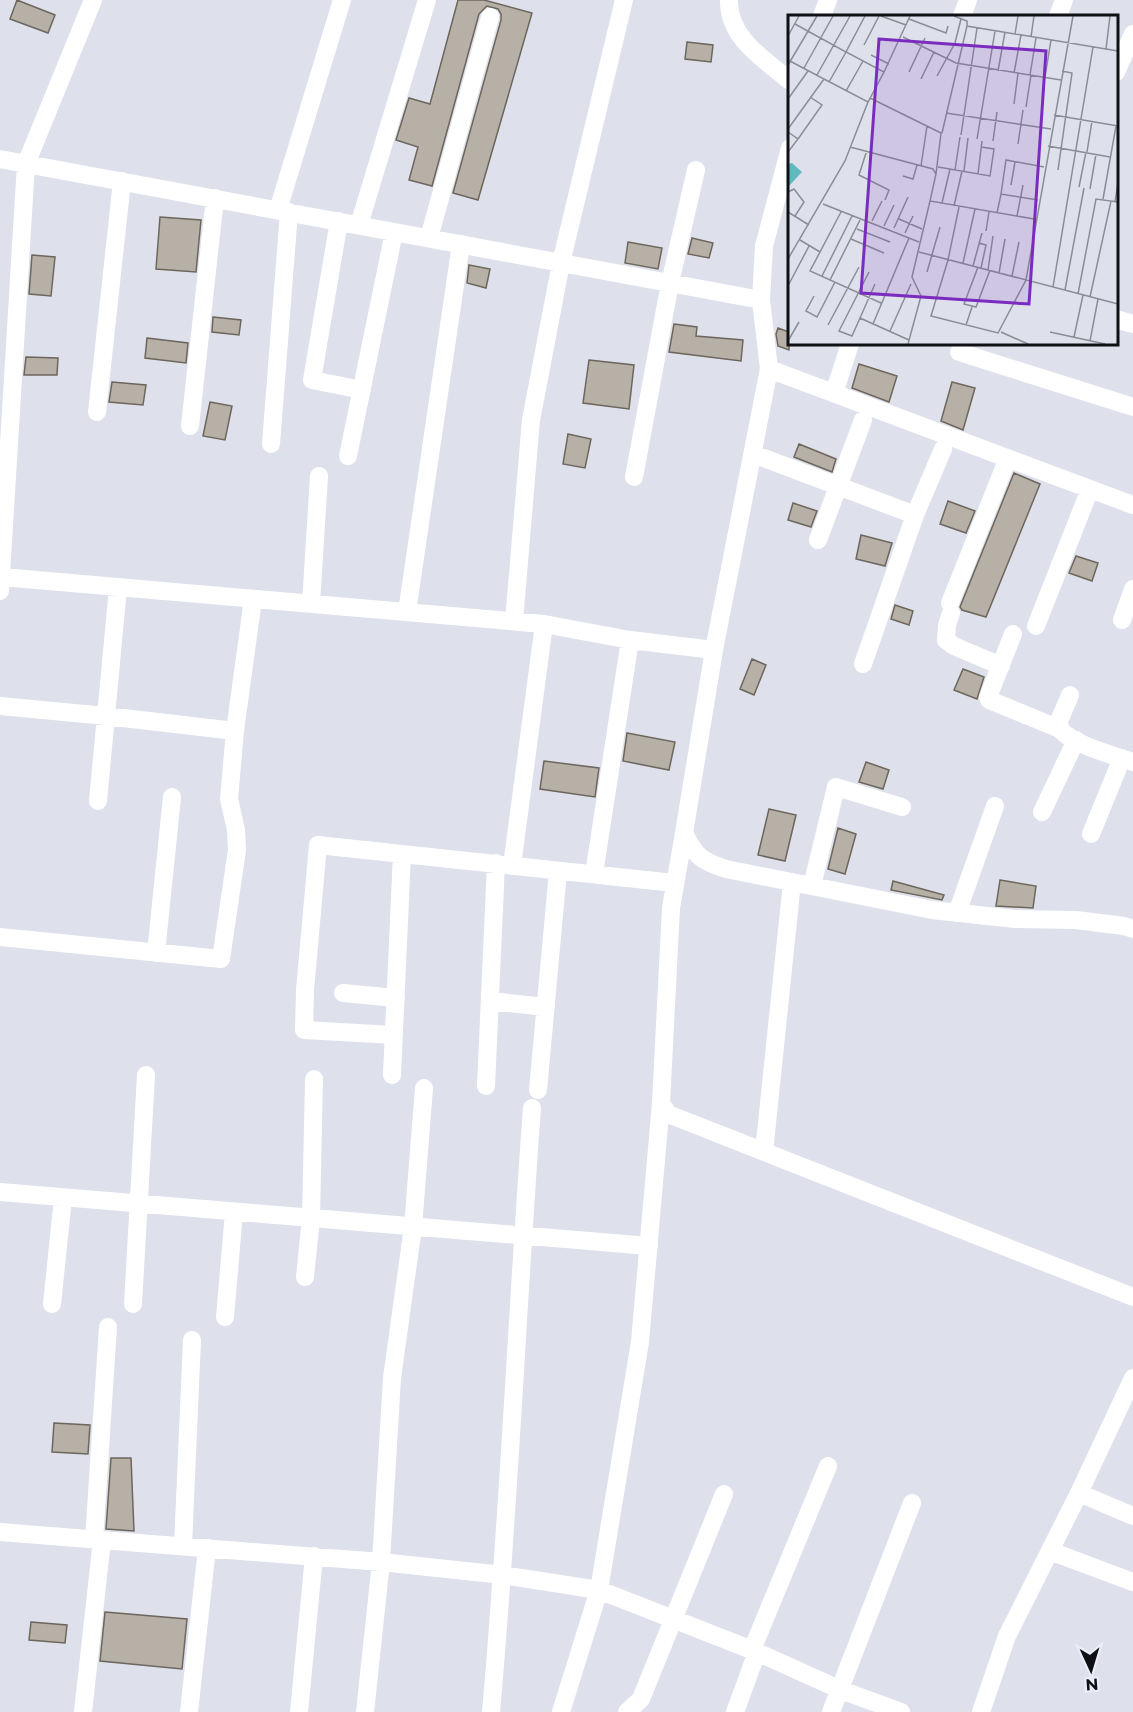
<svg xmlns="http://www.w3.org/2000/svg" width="1133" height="1712" font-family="Montserrat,sans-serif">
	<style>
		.building { fill: #b7b0a6; stroke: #6d665d; stroke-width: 1.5 }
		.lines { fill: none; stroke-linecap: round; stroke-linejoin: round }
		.minor { stroke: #fff; stroke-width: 18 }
		.inset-road { fill: none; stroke: #8b8d96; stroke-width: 1.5 }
		.view { fill: #7b2cbf; fill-opacity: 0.15; stroke: #7b2cbf; stroke-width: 3 }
		.inset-edge { fill: none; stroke: #0f1014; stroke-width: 3 }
	</style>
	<rect width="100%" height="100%" fill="#dee1ec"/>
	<path class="building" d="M17 0 55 15 48 33 10 19Z
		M458 0H484L532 13 478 200 453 193 501 20V14L498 9 487 6 479 14 432 186 409 180 418 147 396 140 409 98 430 104Z
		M687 42 713 45 711 62 685 59Z
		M160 217 201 220 196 272 156 269Z
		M692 238 713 243 709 258 688 254Z
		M628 242 662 248 658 269 625 263Z
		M32 255 55 257 51 296 29 294Z
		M469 265 490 269 486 288 467 283Z
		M213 317 241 320 239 335 212 332Z
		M674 324 697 327 696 336 743 340 741 361 669 352Z
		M778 328 789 332V350L778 346 776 334Z
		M147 338 188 343 186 363 145 358Z
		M26 357 58 358 57 375H24Z
		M589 360 634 365 629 409 583 403Z
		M859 364 897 376 889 402 852 388Z
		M112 382 146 385 143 405 109 402Z
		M952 382 975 388 963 430 941 421Z
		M210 402 232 406 225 440 203 436Z
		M568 434 591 439 585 468 563 464Z
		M799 444 836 459 832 472 794 457Z
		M1014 473 1040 484 986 617 962 610 960 607Z
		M948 501 975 511 966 533 940 524Z
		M793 503 817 511 811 527 788 520Z
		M861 535 892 543 885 566 856 559Z
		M1076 556 1098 563 1092 581 1069 573Z
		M895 605 913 611 909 625 891 619Z
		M752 659 766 665 754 695 740 689Z
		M963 669 984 677 977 699 954 690Z
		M627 733 675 742 669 770 623 761Z
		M544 761 599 768 595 797 540 789Z
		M866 762 889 770 883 789 859 782Z
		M769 809 796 815 785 861 758 855Z
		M838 828 856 834 845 874 828 869Z
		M1000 880 1036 886 1033 908 996 906Z
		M893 881 944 895 942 900 891 890Z
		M54 1423 90 1425 88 1454 52 1452Z
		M111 1458H131L134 1531 106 1529Z
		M105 1612 187 1619 182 1669 100 1661Z
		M31 1622 67 1625 65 1643 29 1640Z"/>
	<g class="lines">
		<path class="minor" d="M729 0C728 38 764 59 790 81
			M822 16 828 0
			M962 16 968 0
			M1058 16 1064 0
			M1116 72 1133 34
			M0 159 761 300
			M278 210 342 0
			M339 221 312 380 362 390
			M359 225 427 0
			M429 238 490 17
			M1116 319 1133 324
			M959 352 1133 407
			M769 369 1133 505
			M834 393 850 344
			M97 412 122 181
			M190 426 215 198
			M271 444 289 212
			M753 454 915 515
			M348 456 394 232
			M634 477 670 283 696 170
			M818 540 863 420
			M2 577 544 624 630 640 714 650 684 833C695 856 701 861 726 869L932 910 1015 919 1076 920 1124 926 1133 929
			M0 591 26 164 93 0
			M950 603 1008 458
			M311 604 319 476
			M407 612 461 244
			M951 613 947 625 946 640 954 646 1001 666
			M1122 620 1133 589
			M514 621 531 420 561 263 624 0
			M1036 626 1090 489
			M1013 634 988 697 989 700 1060 729C1073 745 1113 755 1133 762
			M714 650 769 369 761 300 764 246 790 148
			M863 664 915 515 943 449
			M0 706 106 716 235 731 253 599
			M1060 729 1059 721 1070 695
			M98 801 118 588
			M1042 812 1076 740
			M684 833 671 908 661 1103 668 1114 1133 1297
			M1091 834 1122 758
			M512 866 544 624
			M594 874 630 640
			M812 886 836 787 902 807
			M957 913 995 806
			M0 937 221 959 237 850 236 830 229 799 235 731
			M156 953 172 797
			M343 993 396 998
			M490 1001 546 1007
			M394 1035 304 1030 305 990 318 845 674 883
			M392 1075 402 854
			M486 1086 496 863
			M538 1090 558 871
			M764 1152 792 882
			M0 1192 649 1246
			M305 1277 311 1218 314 1079
			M52 1304 63 1198
			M133 1304 146 1075
			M225 1317 234 1212
			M1133 1378 1079 1493 1133 1516
			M0 1532 381 1562 503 1575 599 1590 757 1652 841 1690 901 1712
			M94 1540 108 1327
			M183 1546 192 1340
			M1050 1551 1133 1582
			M752 1650 828 1466
			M83 1712 102 1540
			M189 1712 207 1548
			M299 1712 314 1556
			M365 1712 381 1562 392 1378 413 1227 424 1088
			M491 1712C509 1511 517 1309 532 1108
			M561 1712 599 1590 640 1342 661 1103
			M627 1712 641 1699 724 1494
			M735 1712 757 1652
			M831 1712 912 1503
			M981 1712 1007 1636 1079 1493"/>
	</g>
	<g transform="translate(788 15)">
		<rect width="330" height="330" fill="#dee1ec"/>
		<path d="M4 148 14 157 0 172V149Z" fill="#60b9bf"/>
		<path class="inset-road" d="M93 1 118 10M166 1 179 6V11L330 36M121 4 158 18 160 11M7 9 58 37 41 67M227 19 230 1M0 21 11 1M115 22 168 48 273 65M243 22 246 1M76 30 91 1M318 34 322 1M83 40 101 49M0 45 36 64 0 114M0 50 29 1M16 53 45 1M210 56 217 17M96 57 122 1M121 57 137 23M226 58 233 20M29 60 62 1M242 60 248 23M149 61 167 28 173 4M257 62 263 25M36 64 80 87 96 57 58 37 77 1M133 64 146 37M58 76 75 46M82 83 153 118 148 159M0 84 20 56M226 89 230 58M238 92 243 60M158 98 263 114M266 100 330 111M0 117 10 124 0 137M154 118 179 11M173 120 189 13M10 124 34 90 22 82M189 124 207 16M205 126 209 97M230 129 235 95M260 131 322 142M62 132 145 154 148 159 142 186 246 204M299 137 304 106M78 138 71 160 101 175 97 185M133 151 139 111M150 152 202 161 206 134 193 132M167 155 172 122M270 155 284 58 274 56M176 156 180 123M190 159 194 126M115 161 125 164 129 150M223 170 227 147M291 172 298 137M302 174 308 139M0 177 6 174 16 187 7 201M213 179 218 145 256 152M315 184 328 111M327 187 330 167M154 188 162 154M35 189 131 227M166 191 174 156M171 192 160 245 143 301 210 318 238 265 285 1M0 197 21 210M53 197 22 256 93 288M209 198 213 179 250 185M229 201 235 170M111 204 134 214M84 206 94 186M96 211 106 190M106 213 120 182M69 214 102 227M198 216 201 197M117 218 125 201M63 224 96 238M12 225 32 237M191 228 198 230 193 253M131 237 330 289M0 244 57 146 80 87M175 248 187 194M185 251 194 218M190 252 176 289 188 292 202 255M200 255 205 221M139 257 152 212M211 258 217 224M34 261 64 201M224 261 231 227M42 265 72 205M1 269 21 231M87 269 72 303 121 325M265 272 305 32M277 275 296 173M290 279 308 184 330 187M26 281 18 296 29 302 47 267M302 282 323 186M72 303 64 321 51 316 81 257M85 309 121 223M40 310 71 252M178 310 184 292M102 316 123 269M213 317 240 329M262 317 317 329M286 322 295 280M0 326 11 307M302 326 310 284M120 329 133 281 124 262 142 186"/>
		<path class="view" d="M91 24 258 36 241 289 73 278Z"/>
		<rect width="330" height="330" class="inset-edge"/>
	</g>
	<g transform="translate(1091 1670) rotate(176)" stroke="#ebeefa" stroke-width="4.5" paint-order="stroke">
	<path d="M0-4.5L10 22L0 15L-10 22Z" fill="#0f1014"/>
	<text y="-9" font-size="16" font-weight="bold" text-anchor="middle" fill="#0f1014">N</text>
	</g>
</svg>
